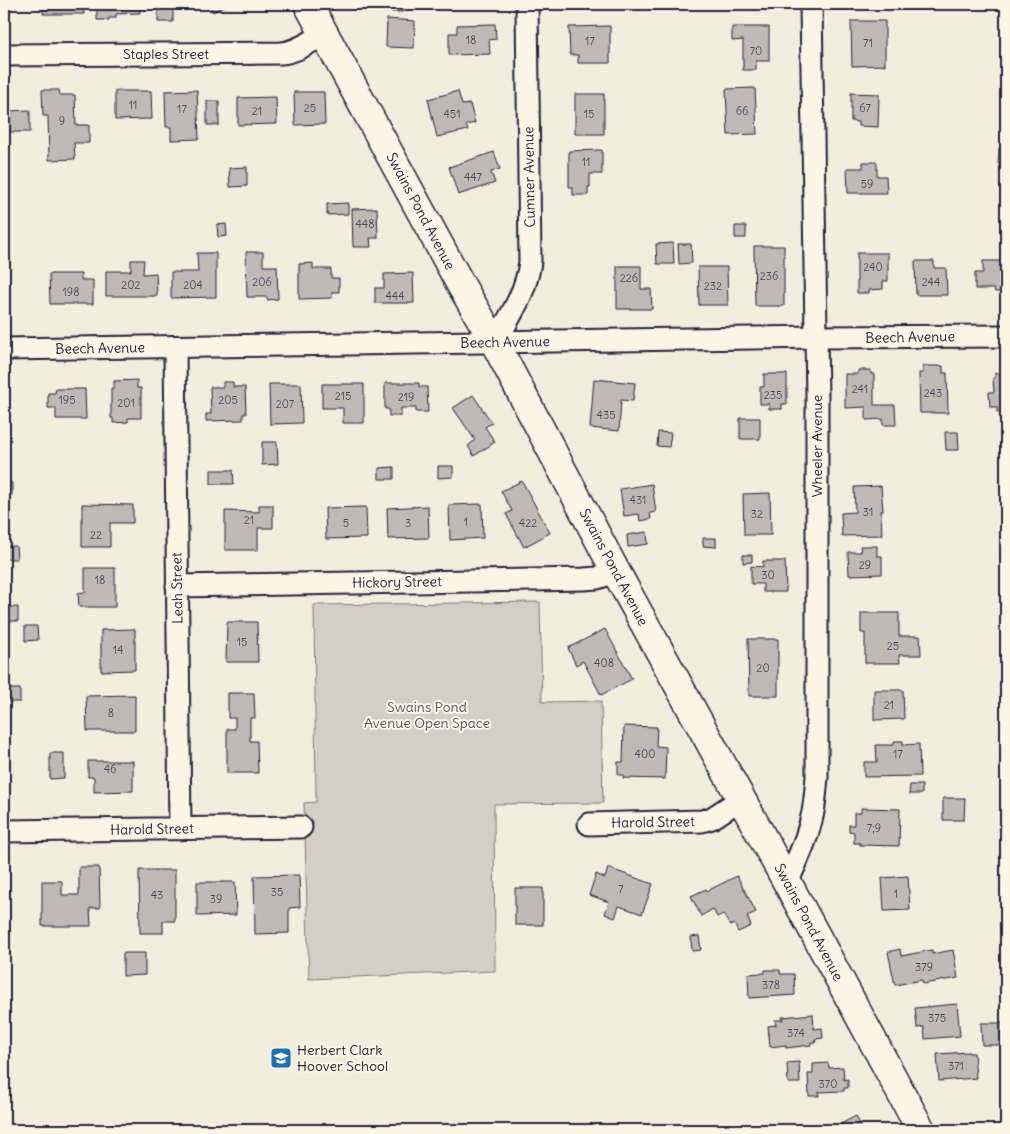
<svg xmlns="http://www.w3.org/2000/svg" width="1010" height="1134" font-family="Delius,sans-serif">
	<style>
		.green { fill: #d4cfc6; stroke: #7b7880 }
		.building { fill: #bfbab6; stroke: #22223b }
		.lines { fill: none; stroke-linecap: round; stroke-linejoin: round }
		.minor-casing { stroke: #22223b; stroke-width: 25 }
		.tertiary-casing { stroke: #22223b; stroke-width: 31 }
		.minor { stroke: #fcf5e5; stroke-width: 21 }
		.tertiary { stroke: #fcf5e5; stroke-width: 28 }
		.labels { text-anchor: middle; stroke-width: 4; stroke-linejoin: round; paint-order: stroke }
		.number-label { font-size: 11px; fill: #49485a }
		.street-label { font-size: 14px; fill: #22223b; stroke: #fcf5e5 }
		.park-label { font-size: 14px; fill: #575665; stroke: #fcf5e5 }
		.poi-label { font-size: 14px; fill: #22223b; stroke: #fcf5e5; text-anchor: start }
	</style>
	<rect width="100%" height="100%" fill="#f3edde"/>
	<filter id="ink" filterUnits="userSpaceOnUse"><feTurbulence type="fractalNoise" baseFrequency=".02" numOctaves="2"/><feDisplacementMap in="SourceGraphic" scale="10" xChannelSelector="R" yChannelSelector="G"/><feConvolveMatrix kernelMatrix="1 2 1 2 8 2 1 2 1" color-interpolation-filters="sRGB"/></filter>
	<g filter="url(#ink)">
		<path class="green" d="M540 602 542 702 601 701 603 803 494 804 495 971 309 979 304 803 316 802 314 605Z"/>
		<path class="building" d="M43 4H83L84 14H43Z
			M97 4H139L140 13 116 14V18H109V20H97Z
			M158 4H173V22H158Z
			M209 4H229L213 12Z
			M392 4H403V12H392Z
			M449 4H488V5L449 6Z
			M740 4H769V6H740Z
			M387 19 415 21 414 48 386 47Z
			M851 21H885V65L852 66Z
			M495 24 496 39 489 40 490 54 449 55V33H457V25Z
			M610 26V63H578V55H570L569 27Z
			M732 27H769V61H756V70H743V40L732 41Z
			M755 88 757 134 728 135 726 89Z
			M42 90H59L60 95H75L76 125H89V143H74L75 159 49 160 48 116H43Z
			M197 90 199 139 171 140V127H166L165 91Z
			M115 91H151L152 119 115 120Z
			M458 91 462 105 470 104 475 123 466 125 468 130 437 137 428 99Z
			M294 92H324L325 124 295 125Z
			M851 93 879 94 878 127 858 126V122L851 121Z
			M575 94H604V134H575Z
			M276 97 277 124 238 125V98Z
			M207 101H219V125H207Z
			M30 110V132H10V111Z
			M999 148H1006V165L998 164Z
			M602 150V174H590V187H588V195H573V187H569V151Z
			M494 152 500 169 491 172 495 183 458 195 449 167Z
			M863 162H877V176H886L887 193H848L847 168H863Z
			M247 167V186L230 187 229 168Z
			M348 203V214L327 215V204Z
			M377 208 378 238H370L371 247H353L352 209Z
			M226 224 227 236 218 237 217 225Z
			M735 226H746V238H735Z
			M673 243 674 264H657L656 244Z
			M678 244H691L692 263 679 264Z
			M754 246H784V306H755Z
			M246 252H263V266H277L278 299 267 300V297H247Z
			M197 253H216V297L171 298V272H198Z
			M857 253H888V281H883V289L869 290V293H857Z
			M131 260H144L143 274 156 273 157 296H106V271H131Z
			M915 261H934V268H946L947 295H916Z
			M983 261H1006V289H1001V292H995L994 289H975V273H983Z
			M313 263V269H331V278H339V292H332V298L299 299V264Z
			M617 266H641V289H651L652 309H617Z
			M698 267H727L728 305H699Z
			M413 273 414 303H375V288H384V274Z
			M49 274H81V280H93V304H50Z
			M923 366H943V373H947L948 413H920L919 373H923Z
			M858 370H871V374H874V405H895L896 425H883V419L866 420V407L845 408V374H858Z
			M995 373H1006V412H997V407H990L989 392H994L993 378H995Z
			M764 374H787V404H782V409H769V404H760V387H764Z
			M594 379 635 383 633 401 621 400 619 431 590 428Z
			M137 380V388H141V418H128V422L113 423V418H111V388H114V381Z
			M223 382H233V387H245L246 414H243V420L206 421V414H211L210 387H223Z
			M385 383H419V387H427L428 412H416V408H401V416H389V409H385Z
			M269 384H301L302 423 270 424Z
			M322 384H364V423H343V408H322Z
			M56 389H85L86 419H56V408H48V393H55Z
			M473 395 492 423 485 427 495 442 474 456 468 446 475 440 453 408Z
			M740 418H760V439H740Z
			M658 432 671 433 669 447 657 446Z
			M945 432H958L959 450H946Z
			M262 442H277L278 464 262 465Z
			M438 466H453V477L438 478Z
			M394 467V479H379V468Z
			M211 470H233L234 484H211Z
			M522 481 550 533 524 547 506 514 512 511 501 491Z
			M4 483H12V495H4Z
			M652 484 656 512 650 513 651 519 640 521 639 514 624 516 620 489Z
			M881 486 883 511H881L882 535 842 536 841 513 855 512 854 487Z
			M770 493 771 535H744L743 494Z
			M82 504 133 505V523H110V547H82Z
			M482 504 483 538 450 540 449 505Z
			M259 505H273V528H258V550H225V511L259 512Z
			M428 506 429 538 388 539 387 508Z
			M366 507 367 538 326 539 325 508Z
			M647 532 648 544 628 547 627 535Z
			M703 538H716V547L703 546Z
			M4 546H16L17 559H4Z
			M860 546H877V556H882V574L849 575 848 552H861Z
			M743 555H752V562L743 563Z
			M763 561H785L786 592H763V584H751V566L763 567Z
			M85 568H115V607H79L78 593 85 592Z
			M4 607H18V621H4Z
			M861 613H899V636H920L921 655H899L900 663H865V633H861Z
			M227 622H257L258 662H226Z
			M25 626H37L38 640 25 641Z
			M135 629V670L101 671V630Z
			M605 629 632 679 601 695 583 661 576 665 568 648Z
			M748 639H778V696H749Z
			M4 689H20V702H4Z
			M874 690H903L904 719 874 720Z
			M228 693H254L255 718H250V741H257L258 773H227V729H235V718H228Z
			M135 695V731H87L86 696Z
			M624 726 657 727 656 746 666 747 665 779 623 778 624 775H618V762H623Z
			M894 741H903V745L919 744 920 776 864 777V762H877L876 745H894Z
			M50 753H64V778L50 779Z
			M88 761H133V791L94 792V777H88Z
			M910 785H922V794H909Z
			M943 798H965L964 820H943Z
			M861 808 900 809 899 846 860 845V843H854V832L849 831V825H854V813H861Z
			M79 867H99L100 908H90L91 926H42V881H62V895H79Z
			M608 868 653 884 642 914 619 906 615 918 605 914 609 902 589 895 596 874 605 878Z
			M139 870H175V921H163V933H140Z
			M299 875 300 907 289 908V933L255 934 254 876Z
			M737 876 756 912 747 916 751 926 738 932 734 924 730 926 723 914 717 917 713 909 701 916 691 896 706 889 707 891Z
			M908 876 910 910 884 911 882 878Z
			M197 882H235L236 915 197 916Z
			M515 888H543V925H515Z
			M4 927H7L8 951H4Z
			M699 936 701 950 692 951 691 937Z
			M900 949 901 956 932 950V954L953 950 958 978 923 984 922 980 895 985 888 952Z
			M123 953H145V975L123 976Z
			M765 970H780V974H794L795 995 749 998 748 974 765 973Z
			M957 1004 960 1036 925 1039 924 1027 917 1028 915 1008Z
			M813 1014 814 1029 822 1028 823 1038 815 1039 816 1042H811V1045L786 1048V1045L770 1047 768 1026 776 1025 775 1020H783L782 1017Z
			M981 1023H1003V1030H1006V1044H1003V1045H982Z
			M969 1052V1053H974L976 1078 939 1081 937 1054Z
			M799 1062 800 1083H788L787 1063Z
			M828 1063 829 1068 843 1067 844 1080 848 1079V1088H844V1091L819 1092V1096H809L808 1074H813V1064Z
			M1006 1083V1102H1003L1002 1084Z
			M856 1116 863 1130H829Z"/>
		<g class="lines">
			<g class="minor-casing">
				<path id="minor" d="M4 55 281 53C297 52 311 41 325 34
					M495 343C510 316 526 293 530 262L527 4
					M175 347 180 829
					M4 349 816 337 1006 336
					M177 586 584 579 597 578 616 572
					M589 824 702 821 712 818 741 799
					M4 831 301 827
					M787 882C798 860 808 837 813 812 815 801 816 789 817 777V399L811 4"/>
			</g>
			<g class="tertiary-casing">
				<path id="tertiary" d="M308 4 462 287 495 343 616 572 787 882 921 1130"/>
			</g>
			<use href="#minor" class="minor"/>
			<use href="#tertiary" class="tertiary"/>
		</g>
	</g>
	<defs>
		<g id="school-square" transform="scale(1.125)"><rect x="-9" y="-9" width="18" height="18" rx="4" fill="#1f6fb2" stroke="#fcf5e5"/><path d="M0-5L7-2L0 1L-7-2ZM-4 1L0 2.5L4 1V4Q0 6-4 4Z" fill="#fff"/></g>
	</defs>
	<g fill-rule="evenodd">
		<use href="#school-square" x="281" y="1058"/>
	</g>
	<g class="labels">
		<g class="number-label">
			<text x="471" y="44">18</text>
			<text x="590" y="45">17</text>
			<text x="868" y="47">71</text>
			<text x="756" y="55">70</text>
			<text x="133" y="109">11</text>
			<text x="310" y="112">25</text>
			<text x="865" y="112">67</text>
			<text x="182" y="113">17</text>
			<text x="257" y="115">21</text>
			<text x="742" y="115">66</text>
			<text x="452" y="118">451</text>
			<text x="589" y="118">15</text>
			<text x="62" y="125">9</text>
			<text x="586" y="166">11</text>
			<text x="473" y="181">447</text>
			<text x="867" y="188">59</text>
			<text x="365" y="228">448</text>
			<text x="873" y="271">240</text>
			<text x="769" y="280">236</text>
			<text x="629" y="282">226</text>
			<text x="262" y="286">206</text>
			<text x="931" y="286">244</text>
			<text x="131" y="289">202</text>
			<text x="193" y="289">204</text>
			<text x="713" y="290">232</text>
			<text x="71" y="296">198</text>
			<text x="395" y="300">444</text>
			<text x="860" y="393">241</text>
			<text x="933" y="397">243</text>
			<text x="773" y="399">235</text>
			<text x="343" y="400">215</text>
			<text x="406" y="401">219</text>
			<text x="67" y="404">195</text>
			<text x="228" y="404">205</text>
			<text x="126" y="407">201</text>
			<text x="285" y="408">207</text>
			<text x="606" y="419">435</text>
			<text x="638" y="504">431</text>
			<text x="868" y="516">31</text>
			<text x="757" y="518">32</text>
			<text x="249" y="524">21</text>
			<text x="466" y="526">1</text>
			<text x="346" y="527">5</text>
			<text x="408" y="527">3</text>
			<text x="528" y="527">422</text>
			<text x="96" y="539">22</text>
			<text x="865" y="569">29</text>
			<text x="768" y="579">30</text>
			<text x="100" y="584">18</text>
			<text x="242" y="646">15</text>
			<text x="893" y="650">25</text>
			<text x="118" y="654">14</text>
			<text x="604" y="667">408</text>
			<text x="763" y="672">20</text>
			<text x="889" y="709">21</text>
			<text x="111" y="717">8</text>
			<text x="645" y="758">400</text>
			<text x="898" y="758">17</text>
			<text x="110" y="773">46</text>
			<text x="874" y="832">7;9</text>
			<text x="621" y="893">7</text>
			<text x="277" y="896">35</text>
			<text x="896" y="898">1</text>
			<text x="157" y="899">43</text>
			<text x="216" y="903">39</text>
			<text x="924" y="971">379</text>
			<text x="771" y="989">378</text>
			<text x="937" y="1022">375</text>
			<text x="796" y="1037">374</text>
			<text x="956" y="1070">371</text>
			<text x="828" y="1088">370</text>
		</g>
		<g class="street-label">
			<text x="166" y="59">Staples Street</text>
			<text transform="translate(529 177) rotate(-91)" y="5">Cumner Avenue</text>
			<text transform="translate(421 211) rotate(62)" y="5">Swains Pond Avenue</text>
			<text transform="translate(910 337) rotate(-1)" y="5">Beech Avenue</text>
			<text transform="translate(505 342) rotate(-1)" y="5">Beech Avenue</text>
			<text transform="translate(100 348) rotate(-1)" y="5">Beech Avenue</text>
			<text transform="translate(817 446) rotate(-90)" y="5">Wheeler Avenue</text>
			<text transform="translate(614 567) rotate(62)" y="5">Swains Pond Avenue</text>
			<text transform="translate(397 582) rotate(-1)" y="5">Hickory Street</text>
			<text transform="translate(177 588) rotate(-91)" y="5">Leah Street</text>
			<text transform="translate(653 822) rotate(-1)" y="5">Harold Street</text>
			<text transform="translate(152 829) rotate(-1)" y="5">Harold Street</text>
			<text transform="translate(809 922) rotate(62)" y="5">Swains Pond Avenue</text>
		</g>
		<g class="park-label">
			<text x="427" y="712">Swains Pond<tspan x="427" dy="16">Avenue Open Space</tspan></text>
		</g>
		<g class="poi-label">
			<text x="297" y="1055">Herbert Clark<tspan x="297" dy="16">Hoover School</tspan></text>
		</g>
	</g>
	<rect width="1010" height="1134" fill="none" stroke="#fcf5e5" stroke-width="20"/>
	<rect x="10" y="10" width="990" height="1114" fill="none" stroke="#22223b" stroke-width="2" filter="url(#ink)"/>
</svg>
